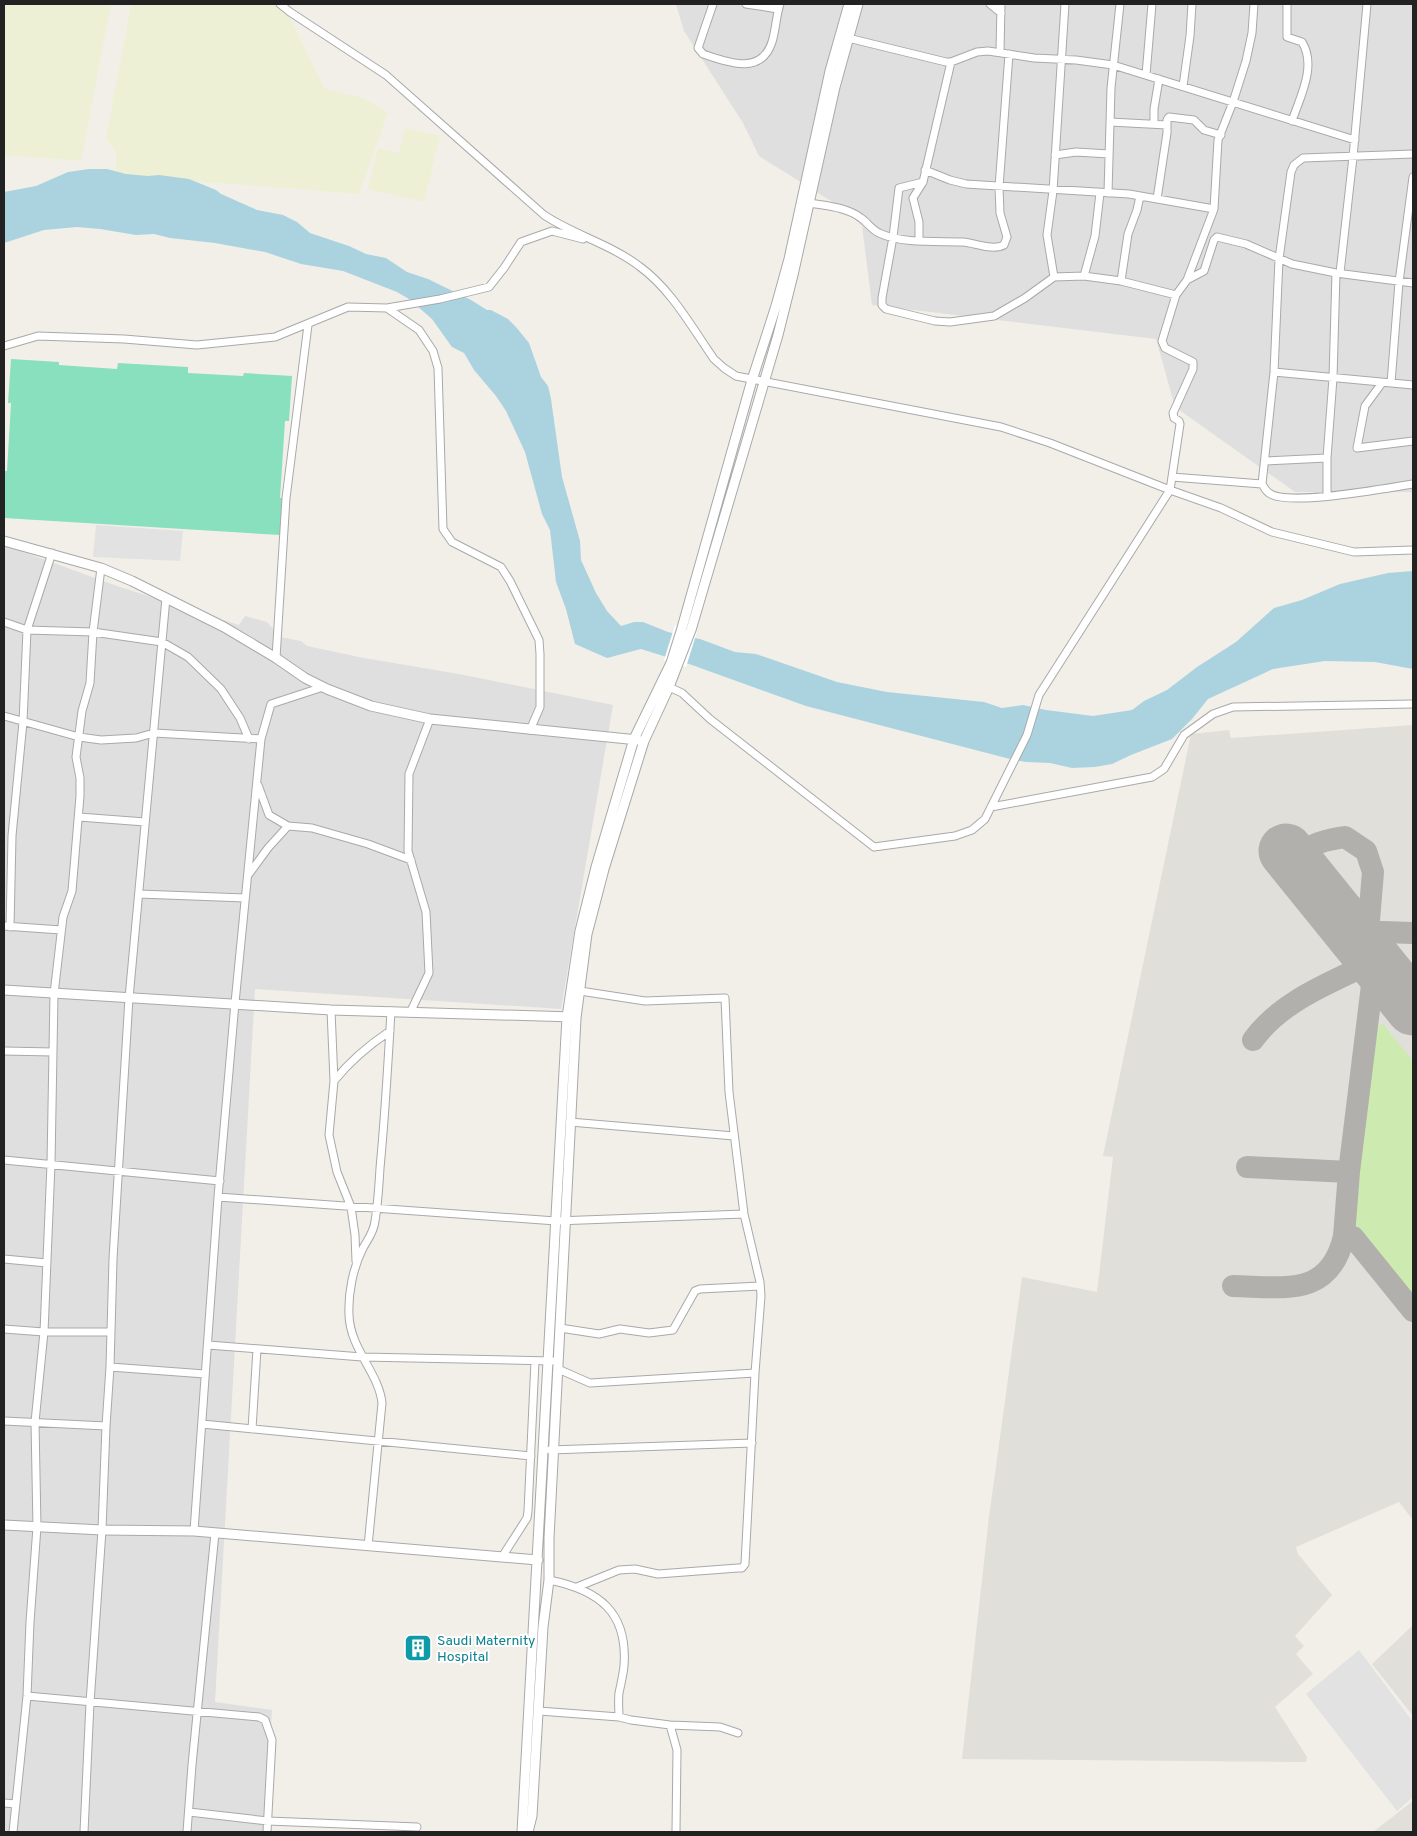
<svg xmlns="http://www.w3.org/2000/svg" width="1417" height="1836" font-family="Overpass,sans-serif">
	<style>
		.residential { fill: #e0dfdf }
		.airport { fill: #e1dfda }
		.farmland { fill: #eef0d5 }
		.grass { fill: #cdebb0 }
		.pitch { fill: #88e0be }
		.parking { fill: #e2e2e2 }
		.water { fill: #aad3df }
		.pier { fill: #fff }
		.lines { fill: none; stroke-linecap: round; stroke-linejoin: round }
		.taxiway { stroke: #b1b0ac; stroke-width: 22 }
		.runway { stroke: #b1b0ac; stroke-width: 55 }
		.minor-casing { stroke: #a9a9a9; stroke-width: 9 }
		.tertiary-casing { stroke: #a9a9a9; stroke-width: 11 }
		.minor { stroke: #fff; stroke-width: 7 }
		.tertiary { stroke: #fff; stroke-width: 9 }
		.labels { text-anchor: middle; stroke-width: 4; stroke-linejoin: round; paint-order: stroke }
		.culture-label { font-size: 14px; fill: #0d838f; stroke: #fff; text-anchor: start }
	</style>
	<rect width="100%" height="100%" fill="#f2efe9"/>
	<path class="residential" d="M676 4H1413V492H1295L1175 407 1156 339 872 305 862 226 847 211 759 156 743 123 684 31Z
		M4 545 120 587 239 625 245 616 267 622 273 629 275 636 301 641 307 646 364 658 459 674 613 705 561 1009 255 989 215 1702 272 1710 264 1832H4Z"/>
	<path class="airport" d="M1413 725V1520L1399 1502 1296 1547 1298 1554 1332 1595 1295 1636 1304 1646 1296 1654 1313 1674 1275 1707 1307 1757 1306 1762 962 1759 989 1517 1022 1277 1097 1292 1113 1157 1103 1156 1191 734 1229 730 1231 738Z
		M1413 1625V1716L1372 1664Z
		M1413 1801V1832H1373Z"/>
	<path class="farmland" d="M4 4H111L81 161 4 155Z
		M131 4H275L289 16 325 89 363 98 388 112 359 194 116 175V152L106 138Z
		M405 128 440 136 424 202 368 189 378 148 399 153Z"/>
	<path class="grass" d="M1382 1023 1413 1061V1302L1383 1267 1353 1221 1373 1038 1376 1029Z"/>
	<path class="pitch" d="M11 359 59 362V365L117 369 118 363 188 367V373L243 376 244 373 292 376 289 421H285L280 498H283L280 535 4 518V471H7L11 403H8Z"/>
	<path class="parking" d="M96 525 183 531 180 561 93 557Z
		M1359 1650 1413 1722V1797L1397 1811 1306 1694Z"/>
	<path class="water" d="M89 169H107L126 174 148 176 159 175 189 179 216 190 221 194 257 210 283 215 297 222 310 233 349 246 366 254 386 258 407 272 428 279 471 300 487 310H491L508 319 516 327 529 343 541 377 548 386 551 399 562 477 580 541 581 560 596 593 607 611 621 626 634 622H643L668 632 700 639 735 652 756 654 837 682 887 692 984 702 1002 708 1023 705 1046 710 1093 716 1132 710 1144 701 1167 690 1197 667 1236 642 1274 608 1302 600 1340 584 1388 573 1413 571V669L1375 662 1325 661 1273 669 1208 699 1192 719 1172 739 1131 755 1112 764 1095 767 1072 768 1050 763 1026 762 1010 759 806 706 692 665 641 649 607 658 575 644 566 609 556 582 550 530 542 514 525 452 506 411 496 396 474 370 464 353 452 347 432 319 409 299 397 292 343 271 301 264 265 252 215 243 170 238 154 234 136 235 100 229 77 227 44 230 4 243V192L36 186 68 172Z"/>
	<path class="pier" d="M675 625 697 632 686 667 664 660Z"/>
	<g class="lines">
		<path class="taxiway" d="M1297 864C1309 842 1322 841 1345 837L1366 851 1373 872 1368 932 1375 961 1349 1172
			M1351 931 1413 933
			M1253 1040C1282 1000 1332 982 1375 961
			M1247 1167 1349 1172 1344 1236
			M1233 1286C1284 1287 1330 1298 1344 1236L1353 1237 1413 1311"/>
		<path class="runway" d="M1286 851 1413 1008"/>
		<g class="minor-casing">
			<path id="minor" d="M280 4 290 12 386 75 544 215C574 235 610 244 639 266 671 289 691 326 714 359L724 368 736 376 1001 427 1050 443 1170 490 1221 508 1272 532 1354 552 1413 550
				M713 4 698 48 703 54C727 62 761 76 772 42 776 29 776 16 780 4
				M746 4 778 9
				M990 4 1001 13
				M1287 4V37L1302 42C1317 66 1300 97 1292 121
				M848 38 946 62H951L977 52 988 51 1034 58 1076 60 1113 65 1355 140
				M1000 52 1001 4
				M1146 75 1152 4
				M1183 86 1190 36 1192 4
				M1110 122 1167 125
				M1154 124V109L1159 79
				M1413 154 1303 158 1294 165 1291 172 1279 259 1274 372 1262 484C1264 487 1266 491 1269 493 1287 507 1387 488 1413 484
				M1055 155 1076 152 1109 154
				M925 170 950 180 966 184 1129 194 1214 209
				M923 182 899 188 893 237 882 298V305L886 309 935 321 950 322 994 316 1025 298 1054 277 1084 276 1121 281 1176 295 1187 280 1214 209 1218 140 1233 102 1246 61 1252 33 1254 4
				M1108 193 1111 88 1120 4
				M1157 199 1167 133V120L1169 117 1194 120 1204 130 1221 135
				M810 203C827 206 846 207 861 218 867 222 872 230 879 233 902 244 938 241 963 242 975 243 993 251 1004 245L1007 237 1000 213 999 187 1009 54
				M919 241V222L913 198 923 182 951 62
				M1340 273 1353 157 1367 4
				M1084 276 1095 236 1100 193
				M1054 277 1047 235 1053 191 1065 4
				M1187 280 1204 271 1214 240 1217 237 1246 244 1292 264 1336 273 1413 283
				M1121 281 1128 234 1137 210 1140 196
				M387 308 440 299 489 287 504 268 521 242 552 231 583 239
				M4 346 38 336 124 339 197 345 275 337 348 307 387 308 419 330 433 351 438 368 443 529 452 542 501 567 510 581 539 640 540 654V707L530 730
				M1274 372 1413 385
				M1382 383 1365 406 1357 448 1413 441
				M1391 383 1399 282 1413 177
				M1265 461 1327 458
				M1172 477 1262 484
				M1327 496V458L1333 378 1336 273
				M4 622 27 630 93 632 162 642 188 657 221 689 240 718 249 739
				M276 658 286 498 308 325
				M669 687 682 693 710 719 874 847 955 836 972 830 985 819 1027 735 1039 695 1170 490 1180 424 1179 421 1174 418 1173 413 1193 369V362L1165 348 1162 341 1176 295
				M4 716 79 737 101 740 136 738 154 733 261 739
				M258 785 269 815 288 826
				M991 807 1152 777 1164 769 1184 735 1213 714 1233 707 1413 704
				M79 817 145 822
				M249 874 268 848 288 826 312 828 368 844 411 860
				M139 894 245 898
				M4 926 61 930
				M10 927 12 836 23 722 27 630 52 553
				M331 1010 334 1081 329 1135 337 1172 351 1207 355 1235 356 1261
				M410 1013 429 973 426 912 408 851 409 774 430 719
				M4 1051 53 1052
				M334 1081C350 1061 369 1045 390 1031
				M570 1122 734 1136
				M4 1160 220 1181
				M218 1197 556 1221 744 1214
				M4 1259 47 1263
				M560 1328 599 1334 620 1329 649 1333 673 1330 695 1291 700 1289 760 1286
				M4 1329 44 1332H110
				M208 1345 362 1357 552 1361
				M110 1367 205 1374
				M558 1369 590 1383 755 1373
				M4 1421 106 1426
				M202 1424 531 1456
				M252 1429 257 1349
				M550 1450 752 1443
				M194 1531 218 1197 235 1003 261 739 271 704 323 687
				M368 1546 382 1403C379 1373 350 1349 349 1315 348 1293 353 1268 363 1248 368 1239 374 1232 375 1221 378 1203 379 1185 380 1168 385 1116 388 1064 391 1011
				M502 1557 527 1518 528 1511 535 1361
				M549 1580C599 1590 628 1612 624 1666 623 1675 621 1684 619 1693 618 1701 619 1709 619 1717
				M577 1587 619 1570 635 1569 658 1574 738 1568H742L745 1564 755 1373 761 1296 760 1282 744 1214 729 1092 725 998 645 1001 580 991
				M27 1696 259 1717 265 1720 272 1740 267 1832
				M539 1711 619 1717 631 1720 670 1725 720 1727 738 1733
				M670 1725 677 1750 676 1832
				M4 1803 16 1804
				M189 1812 268 1821 417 1827
				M13 1832 27 1696 30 1622 37 1527 35 1422 44 1332 51 1164 54 994 63 917 72 891 80 796V778L76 757 82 711 90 683 93 632 101 568
				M84 1832 90 1703 102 1530 106 1426 110 1367 113 1259 129 998 166 598
				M187 1832 192 1765 215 1533"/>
		</g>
		<g class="tertiary-casing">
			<path id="tertiary" d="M4 541 101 568 132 581 224 627 276 658 305 678 327 689 371 706 430 719 638 740
				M4 990 331 1010 573 1017
				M4 1525 102 1530 194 1531 538 1560
				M522 1832 567 1017 580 931 596 867 634 739 671 663 682 628 752 380 776 306 789 259 830 71 849 4
				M528 1832 532 1816 543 1627 549 1580V1538L576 1018 587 934 604 869 644 741 669 687 691 630 778 335 793 275 835 87 858 4"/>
		</g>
		<use href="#minor" class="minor"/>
		<use href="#tertiary" class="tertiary"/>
	</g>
	<defs>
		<g id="building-square" transform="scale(1.4375)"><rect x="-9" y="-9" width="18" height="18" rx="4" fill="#0f9aa8" stroke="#fff"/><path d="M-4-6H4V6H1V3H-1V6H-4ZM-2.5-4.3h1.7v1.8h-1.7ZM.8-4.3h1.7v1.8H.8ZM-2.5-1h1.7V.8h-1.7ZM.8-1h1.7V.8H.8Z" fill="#fff"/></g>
	</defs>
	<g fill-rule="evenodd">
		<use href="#building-square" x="418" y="1648"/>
	</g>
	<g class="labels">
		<g class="culture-label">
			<text x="437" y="1645">Saudi Maternity<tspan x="437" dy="16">Hospital</tspan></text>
		</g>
	</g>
	<rect width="1417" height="1836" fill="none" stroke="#222222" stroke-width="10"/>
</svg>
